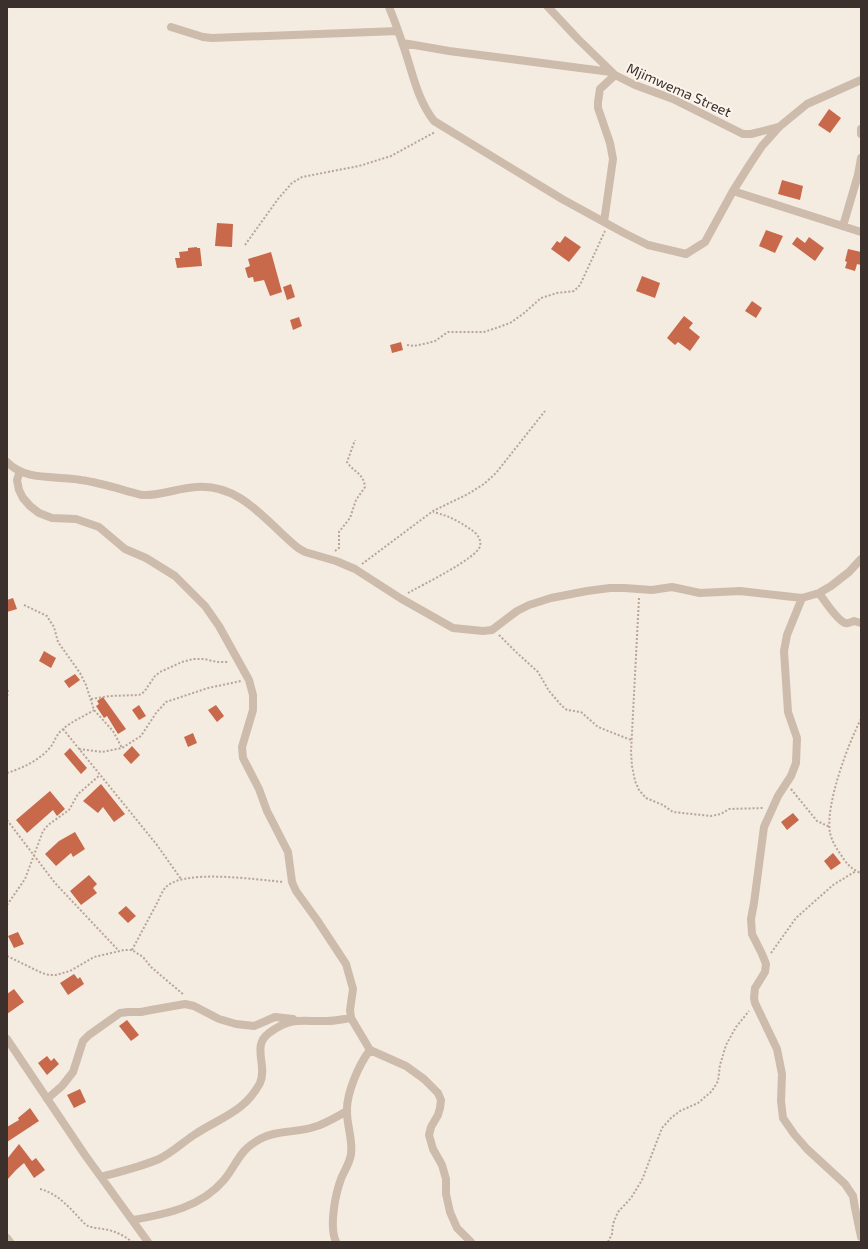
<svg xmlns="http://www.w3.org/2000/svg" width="868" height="1249" font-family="'Exo 2',sans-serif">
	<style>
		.building { fill: #c8694b }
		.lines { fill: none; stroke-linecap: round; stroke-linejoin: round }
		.path { stroke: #b9a596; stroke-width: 2; stroke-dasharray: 2 2; stroke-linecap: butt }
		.minor { stroke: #cdbbac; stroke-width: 8 }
		.labels { text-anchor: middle; stroke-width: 4; stroke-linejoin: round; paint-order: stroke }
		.street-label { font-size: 14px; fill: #3b302b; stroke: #fbf5ee }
	</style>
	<rect width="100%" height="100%" fill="#f4ebe1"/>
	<path class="building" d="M829 109 841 118 830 133 818 125Z
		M782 180 803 186 800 200 778 194Z
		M217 223 233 224 232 247 215 246Z
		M766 230 783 236 775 253 759 246Z
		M565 236 581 247 569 262 551 249 557 241 560 243Z
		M797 237 805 243 809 237 824 248 815 261 792 244Z
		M197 247V248H200L202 266 177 268 175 258H180L179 252 188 251V248Z
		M848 249 861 252V265L857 264 855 271 845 268 847 262 845 261Z
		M271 252 282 292 270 296 264 280 254 282 253 277 248 278 245 268 250 266 248 259Z
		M642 276 660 283 655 298 636 291Z
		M291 284 295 297 287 300 283 287Z
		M752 301 762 308 756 318 745 311Z
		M684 316 693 323 689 328 700 337 690 351 678 342 675 345 667 338Z
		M299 317 302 326 293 330 290 320Z
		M401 342 403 350 392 353 390 345Z
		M13 598 17 609 7 612V600Z
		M44 651 56 658 51 668 39 661Z
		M75 674 80 680 69 688 64 681Z
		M103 697 126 729 118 734 107 716 104 718 96 706 99 704 97 701Z
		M139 705 146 716 139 720 132 710Z
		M216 705 224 716 217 722 208 710Z
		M193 733 197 743 188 747 184 737Z
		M132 746 140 755 131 764 123 755Z
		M70 748 87 768 81 774 64 754Z
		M101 784 125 814 114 822 103 807 98 813 83 801Z
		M50 791 65 809 57 816 53 810 27 833 16 820Z
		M793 813 799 820 787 830 781 822Z
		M75 832 85 849 73 857 71 853 56 866 45 854 59 841Z
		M833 853 841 863 831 870 824 861Z
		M89 875 97 884 93 888 97 893 81 905 70 891Z
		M126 906 136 916 128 923 118 913Z
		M18 932 24 944 14 948 8 936Z
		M74 974 78 979 80 977 84 984 68 995 60 983Z
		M14 989 24 1002 7 1014V994Z
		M127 1020 139 1035 131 1041 119 1026Z
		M47 1056 51 1061 54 1058 59 1064 47 1075 38 1063Z
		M80 1089 86 1102 74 1108 67 1095Z
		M30 1108 39 1121 7 1142V1127L19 1120 18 1118Z
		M19 1144 32 1161 36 1158 45 1170 34 1178 24 1163 16 1170 7 1180V1159Z"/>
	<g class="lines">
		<path class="path" d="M245 245 278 199 292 183 302 177 359 166 391 156 435 132
			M407 345 414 346 428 343 435 341 448 332H484L499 327 510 323 523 314 541 298 557 293 574 291 580 285 605 231
			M335 551 339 548V532L350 518 356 500 365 487C363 472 354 473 347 462L355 440
			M362 564 433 511 468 494 484 484 496 473 545 411
			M408 593C420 586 478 558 480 546 482 537 474 531 467 527 457 520 446 515 433 512
			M639 598 631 752 632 766 635 781 639 790 646 798 663 805 673 812 711 816 721 814 729 809 764 808
			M24 605 47 616 50 621 54 627 58 642 80 673 86 685 94 710 113 731 122 748
			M499 635 516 652 538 672 549 691 562 706 567 710 581 712 598 727 631 740
			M91 699 110 696 139 695 144 692 155 676 160 672 182 662 193 659H204L217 662H228
			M7 700 8 688
			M861 719C848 744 825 805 830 833 832 841 836 848 841 855 846 863 852 870 861 873
			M63 729 157 845 181 879
			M79 749 102 752 122 748 141 736 156 713 166 702 208 688 241 681
			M7 773C23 768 42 759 52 745 55 740 57 734 62 730 70 722 85 716 94 710
			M791 789 817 821 830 827
			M7 820 55 883 119 951
			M7 905 25 879 43 831 48 825 69 810 78 794 100 775
			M132 950C140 935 148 920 156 905 159 900 161 893 165 888 182 868 258 880 284 882
			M771 953 796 918 833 885 856 871
			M7 956 42 973 49 975H56L70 971 94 957 124 950H132L143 957 151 967 184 995
			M40 1189C60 1194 72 1211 86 1225 94 1229 103 1228 112 1231 119 1233 126 1237 132 1242
			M608 1242 612 1234 613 1224 618 1212 631 1198 642 1180 662 1128 671 1118 680 1111 698 1103 712 1091 718 1081 720 1065 726 1045 736 1027 749 1011"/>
		<path class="minor" d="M389 7C394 19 398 30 402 42 412 69 416 98 434 121L562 199 624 233 648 245 686 254 705 242 733 191 750 164 762 146 779 127
			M548 7 578 39 615 75 635 85 673 99 743 134H751L779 127 807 104 861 80
			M171 27 203 37 212 38 398 31
			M403 43 449 51 611 72
			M861 129V134
			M733 191 861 232
			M604 222 613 159 610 143 598 108V102L600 89 615 75
			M843 226 858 175 861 158
			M7 462C26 482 57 475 81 480 102 483 122 490 142 495 160 496 178 488 196 487 241 483 267 523 298 548L305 552 336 561 355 569 400 598 453 628 483 631 492 630 517 611 529 605 551 598 587 591 610 588H624L652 590 672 587 700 593 740 591 802 598 819 593 831 586 849 572 861 559
			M20 471 17 480 19 490 23 498 30 506 39 513 52 518 76 519 99 527 125 549 146 558 175 576 205 606 219 626 249 680 253 695V710L242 747 243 758 259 789 267 811 288 852 292 882 296 891 317 920 346 964 353 989 350 1010 351 1018 370 1050 406 1066 424 1079 438 1093 441 1100 440 1108 438 1115 431 1127 429 1135 433 1149 442 1165 446 1179V1194L450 1212 457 1228 471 1242
			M819 593C825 601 836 619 845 623 848 624 851 622 854 621L861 623
			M802 598 787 635 784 651 788 712 797 738 796 763 791 776 778 796 764 827 754 903 751 919 752 934 762 954 766 964 765 972 755 988 754 998 755 1003 777 1049 782 1074 781 1101 783 1118 794 1134 807 1149 845 1184 853 1196 855 1208 861 1237
			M7 1039 85 1155 148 1242
			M47 1099 62 1086 73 1072 83 1041 89 1035 120 1013 128 1012H141L151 1010 185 1004 194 1006 219 1019 236 1024 254 1026 275 1017 293 1019
			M101 1177C119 1172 143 1166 159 1159 172 1153 183 1142 194 1135 219 1118 245 1112 260 1083 268 1066 251 1046 269 1033 292 1016 302 1022 327 1021 335 1021 343 1019 351 1018
			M133 1220C167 1214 201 1207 224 1180 238 1163 238 1151 260 1139 276 1130 296 1133 314 1127 325 1124 336 1117 347 1111
			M7 1238 10 1242
			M336 1242C329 1227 335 1195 341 1179 344 1171 350 1163 351 1154 353 1140 347 1126 347 1112 346 1094 359 1064 370 1050"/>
	</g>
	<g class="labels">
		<g class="street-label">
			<text transform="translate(679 90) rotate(24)" y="5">Mjimwema Street</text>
		</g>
	</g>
	<rect width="868" height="1249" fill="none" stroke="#3b302b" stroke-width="16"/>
</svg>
